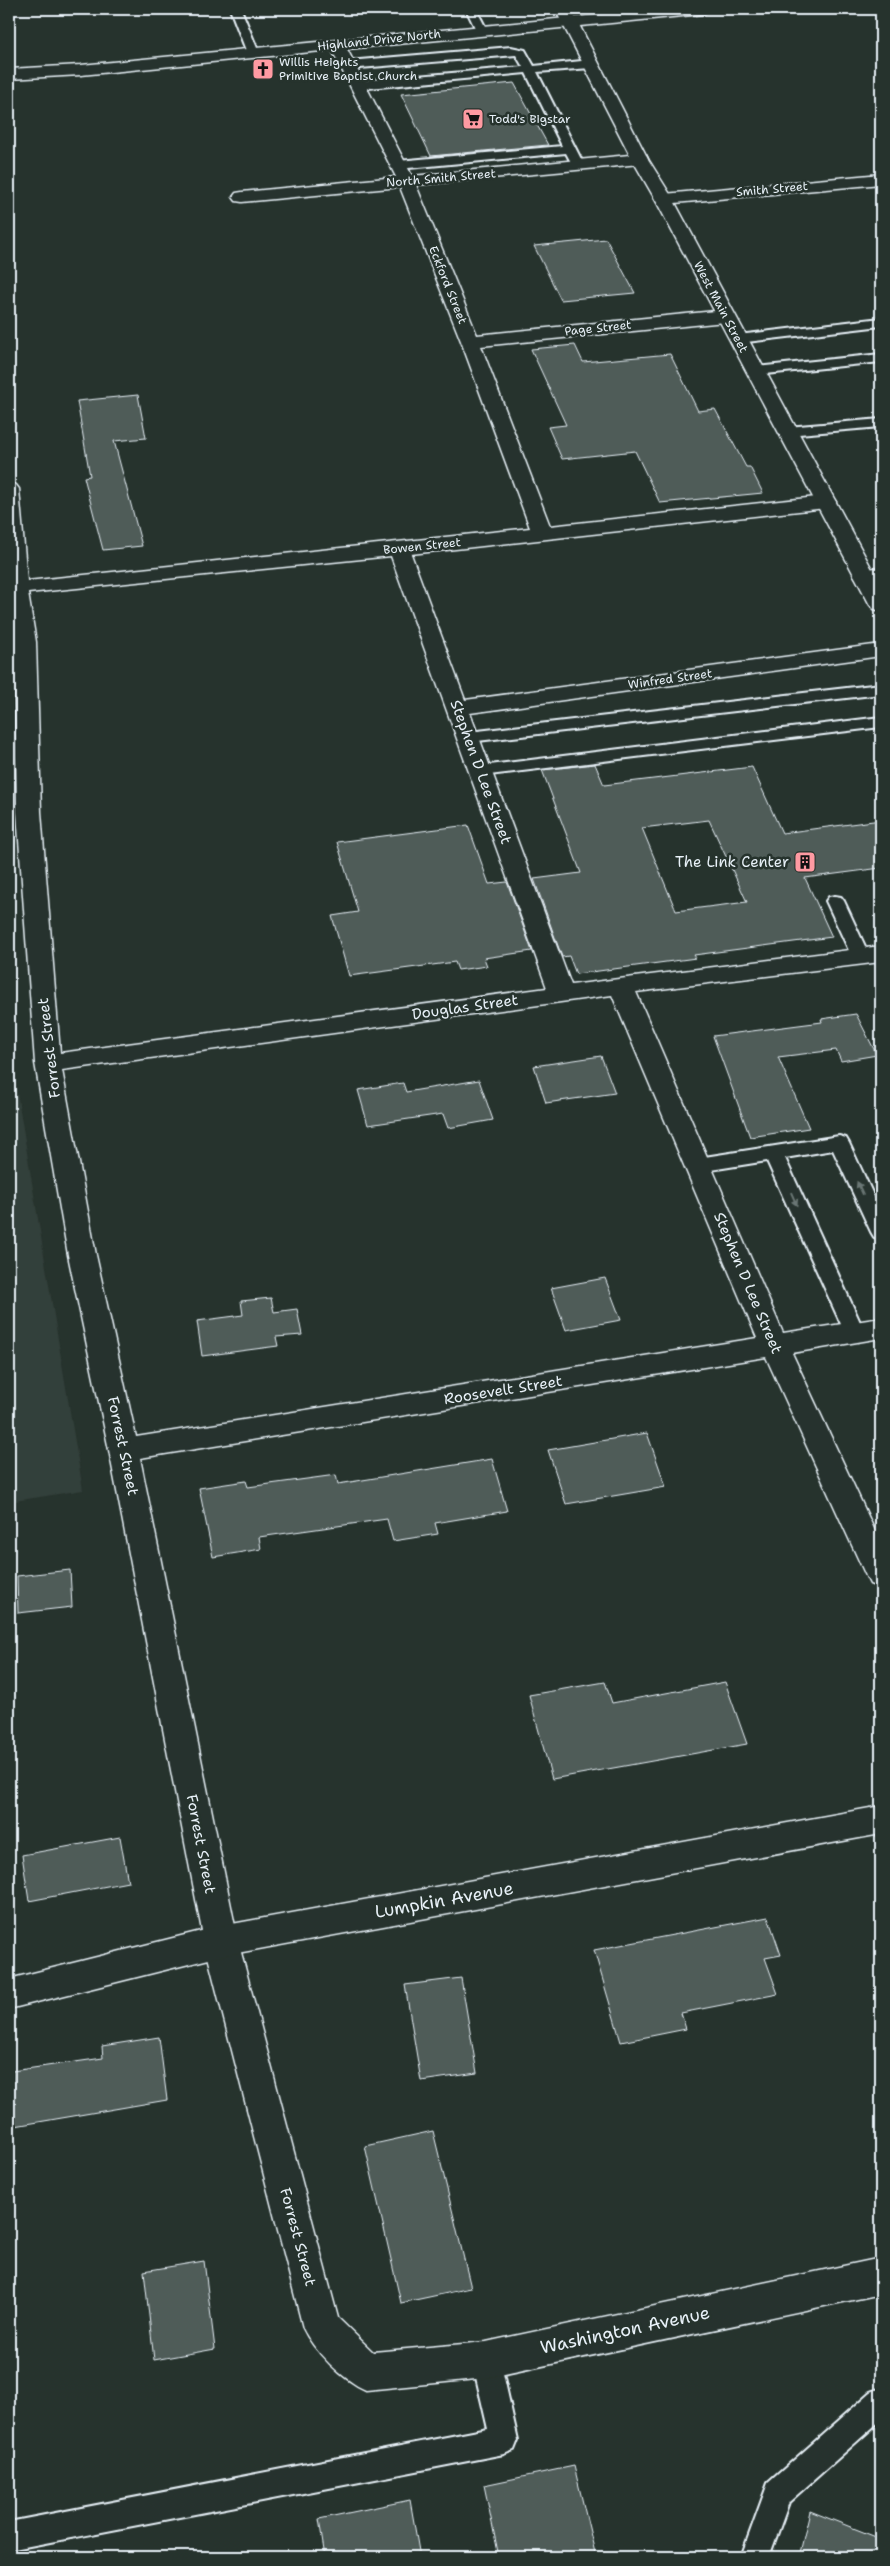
<svg xmlns="http://www.w3.org/2000/svg" width="890" height="2566" font-family="'Shantell Sans',sans-serif">
	<style>
		.built { fill: #333f3a }
		.building { fill: #505c59; stroke: #e8f1f8; fill-rule: evenodd }
		.lines { fill: none; stroke-linecap: round; stroke-linejoin: round }
		.lane-casing { stroke: #e8f1f8; stroke-width: 4 }
		.street-casing { stroke: #e8f1f8; stroke-width: 3 }
		.secondary-casing { stroke: #e8f1f8; stroke-width: 3 }
		.primary-casing { stroke: #e8f1f8; stroke-width: 3 }
		.lane { fill: #26332d; fill-rule: evenodd }
		.street { fill: #26332d; fill-rule: evenodd }
		.secondary { fill: #26332d; fill-rule: evenodd }
		.primary { fill: #26332d; fill-rule: evenodd }
		.oneway { fill: #6a7674 }
		.labels { text-anchor: middle; stroke-width: 5; stroke-linejoin: round; paint-order: stroke }
		.far-street-label { font-size: 12px; fill: #e8f1f8; stroke: #26332d }
		.far-poi-label { font-size: 12px; fill: #e8f1f8; stroke: #26332d; text-anchor: start }
		.street-label { font-size: 15px; fill: #e8f1f8; stroke: #26332d }
		.poi-label { font-size: 15px; fill: #e8f1f8; stroke: #26332d; text-anchor: end }
		.near-street-label { font-size: 18px; fill: #e8f1f8; stroke: #26332d }
	</style>
	<rect width="100%" height="100%" fill="#26332d"/>
	<filter id="ink" filterUnits="userSpaceOnUse"><feTurbulence type="fractalNoise" baseFrequency=".02" numOctaves="2"/><feDisplacementMap in="SourceGraphic" scale="10" xChannelSelector="R" yChannelSelector="G"/><feConvolveMatrix kernelMatrix="1 2 1 2 8 2 1 2 1" color-interpolation-filters="sRGB"/></filter>
	<g filter="url(#ink)">
		<path class="built" d="M9 1044 83 1490 9 1502Z"/>
		<path class="building" d="M514 83 548 145 431 156 401 94Z
			M606 239 635 293 561 300 534 246Z
			M575 345 583 362 670 354 698 411 715 409 746 467H750L763 493 660 503 635 451 562 459 548 427 566 425 531 349Z
			M138 395 146 438 114 441 142 546 103 550 84 477 90 476 77 401Z
			M595 764 604 785 752 767 782 833 881 820V868L805 878 832 937 694 955 696 958 576 974 569 956 562 957 534 879 581 873 542 770ZM709 820 747 902 676 911 642 828Z
			M468 825 489 884 507 882 532 951 484 958 487 966 458 970 455 962 349 976 332 916 358 912 337 842Z
			M856 1014 877 1055 841 1061 836 1050 778 1057 809 1128 750 1137 713 1036 822 1022 821 1019Z
			M601 1056 615 1093 546 1103 534 1066Z
			M479 1080 493 1120 448 1128 443 1114 368 1125 358 1090 403 1083 406 1092Z
			M605 1278 621 1320 566 1330 551 1288Z
			M271 1298 274 1312 297 1309 302 1335 276 1337 278 1346 202 1356 197 1321 243 1315 241 1301Z
			M647 1433 666 1487 566 1504 548 1450Z
			M492 1459 507 1511 435 1523 438 1534 393 1541 387 1519 259 1537 261 1549 213 1557 199 1488 246 1481 248 1487 336 1475 338 1484Z
			M70 1570 72 1607 18 1613 17 1576Z
			M605 1682 612 1703 725 1682 747 1744 552 1779 529 1695Z
			M120 1837 128 1882 29 1901 22 1855Z
			M768 1917 781 1955 765 1958 778 1994 681 2013 686 2029 621 2042 594 1950Z
			M461 1978 477 2073 421 2081 405 1985Z
			M159 2037 167 2100 15 2126 12 2071 103 2058 102 2046Z
			M433 2131 471 2288 401 2303 365 2146Z
			M204 2261 215 2349 154 2360 144 2271Z
			M574 2466 596 2557H499L484 2485Z
			M410 2500 420 2557H325L319 2519Z
			M810 2511 881 2539V2557H799Z"/>
		<g class="lines">
			<g class="lane-casing">
				<path id="lane" d="M230 9H241L259 53 257 55H249L247 53Z
					M466 9H476L487 30 485 32H477Z
					M511 47 525 50 534 66 591 60 597 64 591 68 537 72 584 165 582 168H574L566 153 398 169 392 165 398 161 562 146 526 73 358 89 352 85 358 81 523 67 516 55 348 69 342 65 348 61Z
					M881 318V326L738 343 731 339 738 335Z
					M881 354V362L755 375 748 371 755 367Z
					M881 419V427L787 435 780 431 787 427Z
					M881 684V694L469 742 461 737 469 732Z
					M881 717V727L481 776 473 771 481 766Z
					M835 896 841 897 844 901 870 957 867 961H855L852 957 826 901 829 897Z
					M839 1136 846 1138 849 1143 881 1212V1239L874 1237 871 1232 833 1150 785 1158 865 1333 862 1338 855 1340 848 1338 845 1333 767 1161 698 1172 691 1170 688 1165 691 1160 698 1158Z
					M486 2347 496 2350 500 2360 518 2440 514 2450 504 2454 9 2550V2522L488 2429 472 2360 476 2350Z
					M881 2388V2420L789 2502 769 2557H741L768 2483 871 2392Z"/>
			</g>
			<g class="street-casing">
				<path id="street" d="M658 9H711L703 14 347 49 412 176 640 154 646 155 648 159 646 163 640 164 416 185 477 335 725 310 732 312 734 316 732 320 725 322 481 346 550 526 826 496 833 498 836 502 833 506 826 508 411 554 465 700 881 644V656L470 713 571 985 881 946V962L636 992 783 1333 881 1318V1338L792 1353 881 1544V1588L870 1584 866 1576 766 1357 140 1458 238 1941 338 2318 373 2352 486 2342 881 2258V2294L486 2378 366 2390C344 2381 313 2350 303 2328L204 1941 109 1450 68 1255 35 1063 17 812 14 642 9 604V483L16 485 19 489 27 581 530 528 461 341 400 187 242 202 236 201 233 197 236 193 242 192 396 177 332 50 81 75 9 79V69L81 65ZM391 556 547 988 60 1053 41 812 36 642 28 593ZM612 995 757 1338 136 1437 96 1255 62 1070Z
					M881 174V184L664 204 658 203 655 199 658 195 664 194Z
					M881 567V579L864 581 857 579 854 575 857 571Z"/>
			</g>
			<g class="secondary-casing">
				<path id="secondary" d="M881 1806V1834L221 1956 9 2009V1979L221 1926Z"/>
			</g>
			<g class="primary-casing">
				<path id="primary" d="M555 9H571L648 159 673 199 881 586V611L874 609 870 605 655 199 632 159Z"/>
			</g>
			<use href="#lane" class="lane"/>
			<use href="#street" class="street"/>
			<use href="#secondary" class="secondary"/>
			<use href="#primary" class="primary"/>
		</g>
		<defs><path id="oneway-solid" d="M-6-.8H1V-3.2L6.5 0L1 3.2V.8H-6Z" transform="scale(1.25)"/></defs>
		<g class="oneway">
			<use href="#oneway-solid" transform="translate(860 1188) rotate(-115)"/>
			<use href="#oneway-solid" transform="translate(794 1199) rotate(66)"/>
		</g>
	</g>
	<defs>
		<g id="church-square" transform="scale(1.125)"><rect x="-9" y="-9" width="18" height="18" rx="4" fill="#ff9aa2" stroke="#26332d"/><path d="M-1.2-6h2.4v3.5h3.3v2.4h-3.3V6h-2.4V-.1h-3.3v-2.4h3.3Z" fill="#111"/></g>
		<g id="supermarket-square" transform="scale(1.125)"><rect x="-9" y="-9" width="18" height="18" rx="4" fill="#ff9aa2" stroke="#26332d"/><path d="M-6-5.5h2.5l.6 2H6L4.5 2H-2.5L-4.4-4H-6ZM-1.5 3.2a1.3 1.3 0 1 0 .1 0ZM3 3.2a1.3 1.3 0 1 0 .1 0Z" fill="#111"/></g>
		<g id="building-square" transform="scale(1.125)"><rect x="-9" y="-9" width="18" height="18" rx="4" fill="#ff9aa2" stroke="#26332d"/><path d="M-4-6H4V6H1V3H-1V6H-4ZM-2.5-4.3h1.7v1.8h-1.7ZM.8-4.3h1.7v1.8H.8ZM-2.5-1h1.7V.8h-1.7ZM.8-1h1.7V.8H.8Z" fill="#111"/></g>
	</defs>
	<g fill-rule="evenodd">
		<use href="#church-square" x="263" y="69"/>
		<use href="#supermarket-square" x="473" y="119"/>
		<use href="#building-square" x="805" y="862"/>
	</g>
	<g class="labels">
		<g class="far-street-label">
			<text transform="translate(379 40) rotate(-6)" y="4">Highland Drive North</text>
			<text transform="translate(441 178) rotate(-5)" y="4">North Smith Street</text>
			<text transform="translate(772 189) rotate(-5)" y="4">Smith Street</text>
			<text transform="translate(448 285) rotate(68)" y="4">Eckford Street</text>
			<text transform="translate(721 307) rotate(62)" y="4">West Main Street</text>
			<text transform="translate(598 328) rotate(-6)" y="4">Page Street</text>
			<text transform="translate(422 546) rotate(-6)" y="4">Bowen Street</text>
			<text transform="translate(670 679) rotate(-8)" y="4">Winfred Street</text>
		</g>
		<g class="far-poi-label">
			<text x="279" y="66">Willis Heights<tspan x="279" dy="14">Primitive Baptist Church</tspan></text>
			<text x="489" y="123">Todd's Bigstar</text>
		</g>
		<g class="street-label">
			<text transform="translate(481 772) rotate(70)" y="5">Stephen D Lee Street</text>
			<text transform="translate(465 1007) rotate(-8)" y="5">Douglas Street</text>
			<text transform="translate(49 1048) rotate(-97)" y="5">Forrest Street</text>
			<text transform="translate(748 1283) rotate(67)" y="5">Stephen D Lee Street</text>
			<text transform="translate(503 1390) rotate(-9)" y="5">Roosevelt Street</text>
			<text transform="translate(123 1446) rotate(78)" y="5">Forrest Street</text>
			<text transform="translate(201 1844) rotate(79)" y="5">Forrest Street</text>
			<text transform="translate(298 2237) rotate(75)" y="5">Forrest Street</text>
		</g>
		<g class="poi-label">
			<text x="789" y="867">The Link Center</text>
		</g>
		<g class="near-street-label">
			<text transform="translate(444 1900) rotate(-10)" y="6">Lumpkin Avenue</text>
			<text transform="translate(625 2330) rotate(-12)" y="6">Washington Avenue</text>
		</g>
	</g>
	<rect width="890" height="2566" fill="none" stroke="#26332d" stroke-width="30"/>
	<rect x="15" y="15" width="860" height="2536" fill="none" stroke="#e8f1f8" stroke-width="2" filter="url(#ink)"/>
</svg>
